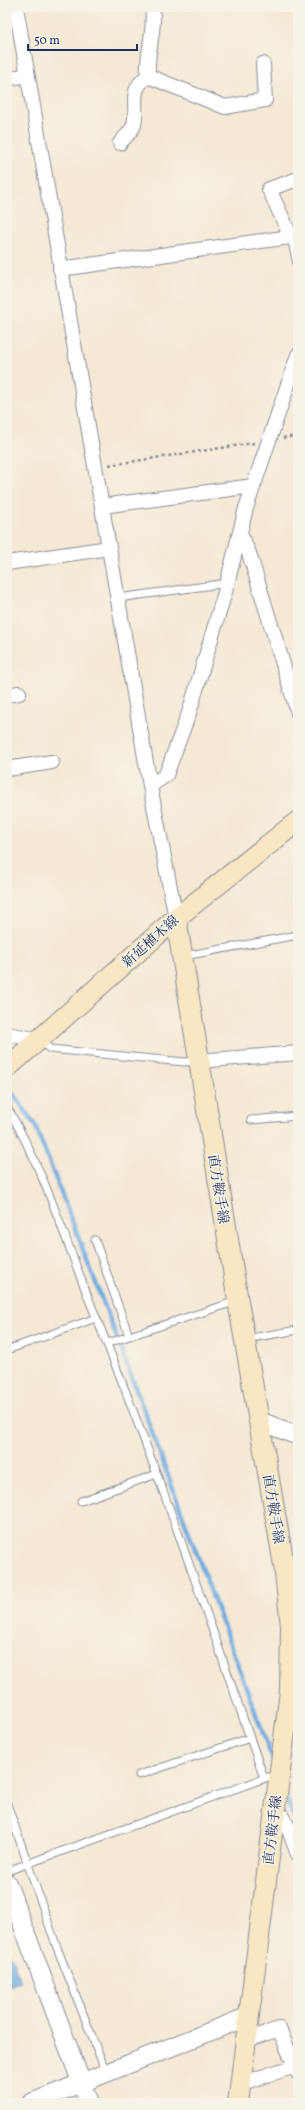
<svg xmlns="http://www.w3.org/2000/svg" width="305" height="2110" font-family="Vollkorn,'Noto Serif JP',serif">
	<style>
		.water { fill: #6daadf; stroke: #446c9e }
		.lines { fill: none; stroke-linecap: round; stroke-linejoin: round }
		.stream { stroke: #6daadf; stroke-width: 4.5 }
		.service-casing { stroke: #888c99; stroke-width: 9 }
		.minor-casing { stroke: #888c99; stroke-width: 16 }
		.tertiary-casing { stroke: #888c99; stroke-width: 20 }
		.secondary-casing { stroke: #888c99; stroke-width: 22 }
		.path { stroke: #888c99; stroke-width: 2.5; stroke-dasharray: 3 3; stroke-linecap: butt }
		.service { stroke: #fff; stroke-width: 7 }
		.minor { stroke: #fff; stroke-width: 14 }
		.tertiary { stroke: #fff; stroke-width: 18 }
		.secondary { stroke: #f9e7c3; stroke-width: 20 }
		.labels { text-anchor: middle; stroke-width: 3; stroke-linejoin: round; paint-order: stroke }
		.street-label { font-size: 14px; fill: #1b2f5e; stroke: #f7f3e8 }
	</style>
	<rect width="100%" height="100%" fill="#f7f3e8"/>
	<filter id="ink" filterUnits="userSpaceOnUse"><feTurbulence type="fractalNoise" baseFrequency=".025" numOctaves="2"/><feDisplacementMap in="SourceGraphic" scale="8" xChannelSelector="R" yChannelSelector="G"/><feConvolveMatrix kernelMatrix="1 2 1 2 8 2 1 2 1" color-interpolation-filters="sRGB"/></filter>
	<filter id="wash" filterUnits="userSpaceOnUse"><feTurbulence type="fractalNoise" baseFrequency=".012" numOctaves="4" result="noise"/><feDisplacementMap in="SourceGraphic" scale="16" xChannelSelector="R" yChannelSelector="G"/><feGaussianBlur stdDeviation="0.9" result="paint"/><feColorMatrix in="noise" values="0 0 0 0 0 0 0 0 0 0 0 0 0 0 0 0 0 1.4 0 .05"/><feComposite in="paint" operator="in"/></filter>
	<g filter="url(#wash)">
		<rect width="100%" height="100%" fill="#f5e8d4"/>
		<path class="water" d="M7 1946 21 1981 7 1987Z"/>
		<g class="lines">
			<path class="stream" d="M7 1085 35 1125 122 1351 274 1763
				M284 1793 298 1828"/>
		</g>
	</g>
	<g filter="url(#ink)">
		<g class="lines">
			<g class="service-casing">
				<path id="service" d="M291 237 298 269
					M118 598 228 583
					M184 956 298 935
					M40 1040 50 1049 184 1062 197 1061
					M7 1107C46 1173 67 1246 96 1317 158 1468 210 1624 264 1778
					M251 1120 298 1116
					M95 1240 129 1336
					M245 1339 298 1330
					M108 1343 237 1301
					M7 1350 96 1318
					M81 1501 157 1474
					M139 1775 250 1738
					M7 1804 56 1945 106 2072
					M7 1871 268 1777"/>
			</g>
			<g class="minor-casing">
				<path id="minor" d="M16 7 150 786 176 918
					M152 7C156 30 146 52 148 76L225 107 265 100 263 64
					M7 79 27 75
					M120 143C124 138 132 131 134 125 139 105 127 91 148 76
					M291 237 269 189 298 179
					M60 269 298 236
					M102 506 253 486
					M240 533 249 553 298 713
					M7 563 109 548
					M7 695 19 693
					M7 769 52 762
					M150 786 166 775 189 713 225 592 246 508 298 355
					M7 1034 40 1040
					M198 1061 298 1053
					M275 1805 287 1825 298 1854
					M246 2040 279 2029 298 2073
					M240 2084 295 2066"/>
			</g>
			<g class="tertiary-casing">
				<path id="tertiary" d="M260 1421 298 1436
					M7 1883 89 2103
					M31 2103 249 2016"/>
			</g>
			<g class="secondary-casing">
				<path id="secondary" d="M176 918 238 1301 284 1565 291 1626 290 1691 238 2103
					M7 1068 176 918 298 821"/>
			</g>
			<path class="path" d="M283 438 298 436
				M109 465 254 443"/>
			<use href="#service" class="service"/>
			<use href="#minor" class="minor"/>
			<use href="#tertiary" class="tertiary"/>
			<use href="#secondary" class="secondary"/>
		</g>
	</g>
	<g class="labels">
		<g class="street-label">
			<text transform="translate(150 941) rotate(-42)" y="5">新延植木線</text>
			<text transform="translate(219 1189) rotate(81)" y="5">直方鞍手線</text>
			<text transform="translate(274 1509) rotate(81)" y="5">直方鞍手線</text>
			<text transform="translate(272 1830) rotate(-83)" y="5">直方鞍手線</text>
		</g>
	</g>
	<rect width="305" height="2110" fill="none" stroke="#f7f3e8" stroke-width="24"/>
	<path d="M28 44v6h109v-6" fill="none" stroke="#1b2f5e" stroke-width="2"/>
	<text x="34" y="44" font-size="12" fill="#1b2f5e" stroke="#f7f3e8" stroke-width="3" paint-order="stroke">50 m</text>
</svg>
